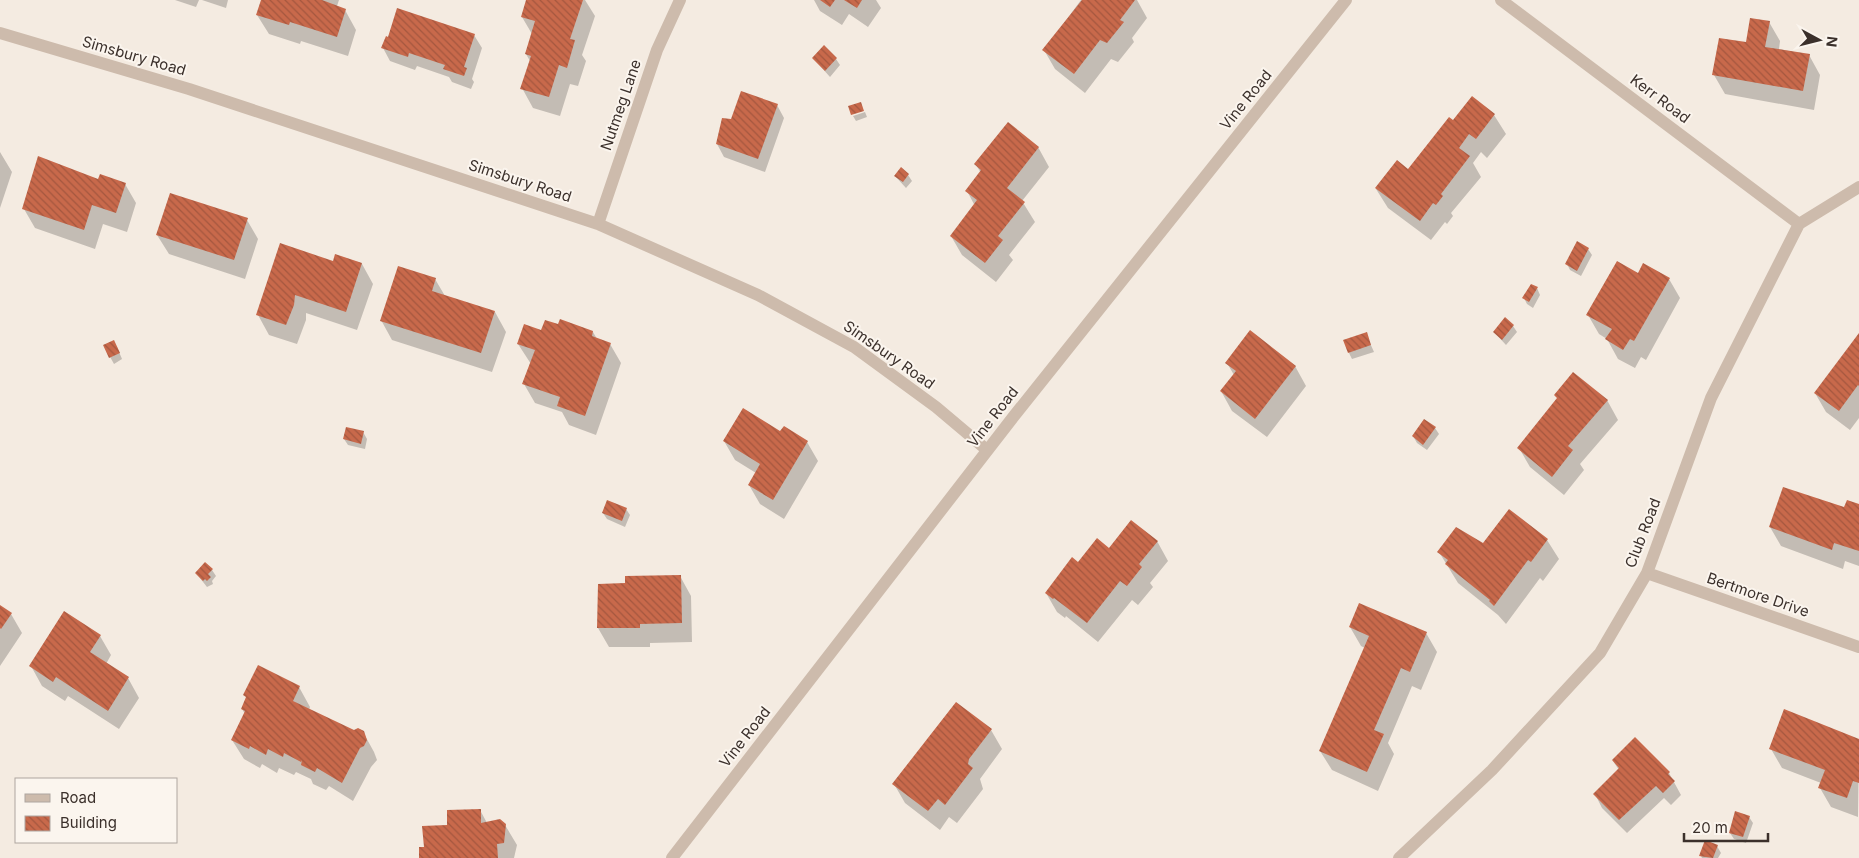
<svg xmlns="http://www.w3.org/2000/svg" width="1859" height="858" font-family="Inter,sans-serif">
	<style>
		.shadow { fill: #0003 }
		.building { fill: url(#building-back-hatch) }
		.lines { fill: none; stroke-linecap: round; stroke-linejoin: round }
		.minor { stroke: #cdbbac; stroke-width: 12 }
		.tertiary { stroke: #cdbbac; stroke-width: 12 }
		.labels { text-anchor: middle; stroke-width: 4; stroke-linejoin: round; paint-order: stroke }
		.street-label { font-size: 15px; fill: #3b302b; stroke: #fbf5ee }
	</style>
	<defs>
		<pattern id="building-back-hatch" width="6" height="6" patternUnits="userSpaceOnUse" patternTransform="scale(1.25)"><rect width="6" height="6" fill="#c8694b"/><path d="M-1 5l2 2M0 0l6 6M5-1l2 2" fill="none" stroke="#a4573f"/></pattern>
	</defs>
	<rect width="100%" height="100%" fill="#f4ebe1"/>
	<path class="shadow" d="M175 0H199L196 7Z
		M202 0H228L226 8Z
		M262 0H339L337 6 345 10 356 30 348 56 301 41 300 44 269 34 257 15Z
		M528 0H585L595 16 582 55 586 61 578 86 570 84 560 116 533 108 522 88 530 61 526 54 532 34 522 17Z
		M814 0H876L881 8 868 27 849 14 842 25 820 11Z
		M1081 0H1137L1147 18 1132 38 1134 42 1118 62 1111 59 1085 93 1055 69 1044 50Z
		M1769 22 1780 41 1779 49 1809 55 1820 75 1814 110 1725 94 1714 75Z
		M474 35 482 48 472 79 474 82 471 89 452 82 449 77 417 66 415 70 390 61 383 48Z
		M813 58 836 59 840 65 830 77Z
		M777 105 784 118 765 172 724 157 717 144 732 120Z
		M865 112 867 117 856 121 853 116Z
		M1494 115 1506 134 1487 158 1481 152 1473 163 1481 177 1451 213 1453 216 1447 224 1445 222 1431 240 1388 208 1376 189 1408 171 1453 121Z
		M1038 147 1049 167 1022 201 1035 222 1009 255 1013 260 996 282 962 255 951 236 975 206 967 191 981 173 976 165Z
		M0 152 12 172 0 208Z
		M39 158 99 180 125 184 136 203 127 232 103 224 95 249 35 228 24 209Z
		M908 175 912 181 906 188 895 176Z
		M247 220 258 239 245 279 169 254 157 235Z
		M1588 249 1592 255 1581 276 1570 270 1567 264Z
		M334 263 362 264 373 284 357 330 306 313V320L297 344 269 335 258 315Z
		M1639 275 1669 279 1680 298 1646 360 1641 357 1635 368 1618 359 1607 339 1599 334 1588 315Z
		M435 279 445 296 495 312 506 332 492 372 392 340 381 320Z
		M1537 288 1540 295 1533 308 1527 304 1524 298Z
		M1513 326 1517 332 1506 345 1494 332Z
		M593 332 597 339 610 344 621 363 596 435 569 425 562 412 535 403 524 384 531 364 518 344Z
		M1366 334 1374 352 1352 359 1349 353Z
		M1859 334V418L1850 430 1826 412 1815 393Z
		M104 346 117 347 122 359 114 364Z
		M1227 363 1295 366 1306 386 1267 437 1232 411 1221 391 1234 375Z
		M1607 400 1618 420 1580 464 1584 470 1564 495 1530 467 1519 448Z
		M1435 428 1439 434 1427 450 1417 443 1413 436Z
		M363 432 367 439 365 449 348 445 344 439Z
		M781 432 807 442 818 461 784 519 760 504 749 485 756 473 735 460 724 441Z
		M1859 506V566L1845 561 1843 569 1781 546 1770 527Z
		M626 509 630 515 625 527 607 519 603 513Z
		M1510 511 1547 540 1559 559 1543 581 1540 578 1506 624 1498 615 1458 583 1439 552 1484 545Z
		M1157 541 1168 561 1150 583 1153 587 1138 605 1132 600 1098 642 1066 616 1065 618 1057 612 1046 593 1078 564Z
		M212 570 216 576 212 581 213 584 207 587 196 573Z
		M680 576 691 596 692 642 650 643V647H609L598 628V621L626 585Z
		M0 607 11 614 22 633 0 666Z
		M1350 627 1426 633 1437 652 1421 690 1412 686 1388 743 1394 754 1378 791 1332 770 1320 751 1365 648 1361 646Z
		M100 636 111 655 106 664 128 678 139 698 119 729 68 696 65 701 42 686 31 666Z
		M299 687 310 707 309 710 354 731 363 732 374 752 377 760 371 767 353 801 329 786 326 790 313 784 311 779 296 772 294 775 279 768 277 773 262 764 260 768 244 759 232 740 245 714 242 709 247 699 245 695Z
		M991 730 1002 749 980 779 983 789 957 823 949 817 940 830 905 803 894 784Z
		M1859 740 1858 817 1831 807 1820 788 1821 783 1782 768 1771 749Z
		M1613 761 1669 773 1681 795 1671 805 1664 798 1627 833 1602 808 1595 794 1619 770Z
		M480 810 487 823 505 825 517 845 514 858H421L425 848 449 826Z
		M1749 817 1753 823 1746 843 1734 839 1730 833Z
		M1717 846 1721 853 1718 858H1702L1701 856Z"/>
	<path class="building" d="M261 0H322L346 9 337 37 290 22 289 25 256 15Z
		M526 0H583L570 39 575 40 567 68 559 65 549 97 520 89 531 56 525 54 535 21 521 17Z
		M820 0H835L830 7Z
		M844 0H862L857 8Z
		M1082 0H1135L1120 20 1124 22 1107 43 1100 40 1074 74 1042 50Z
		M397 8 475 34 464 67 467 68 464 76 443 69 445 65 409 53 408 57 381 48 386 36 388 37Z
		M1750 18 1770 21 1765 47 1810 54 1803 91 1712 75 1719 38 1746 42Z
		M824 45 837 58 825 71 812 58Z
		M741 91 778 104 758 159 716 144 722 118 731 119Z
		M1472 96 1495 114 1476 139 1469 134 1459 148 1470 156 1441 194 1443 196 1436 205 1433 203 1420 221 1375 188 1397 160 1408 169 1449 117 1453 120Z
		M861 102 864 111 851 115 848 106Z
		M1008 122 1039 147 1007 188 1025 202 998 236 1003 240 985 263 950 236 977 200 965 191 981 170 974 164Z
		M38 156 98 179 100 174 126 183 116 213 92 205 84 230 22 209Z
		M901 167 909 174 903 182 894 176Z
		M170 193 248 218 234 260 156 235Z
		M1577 241 1589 248 1577 271 1565 264Z
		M280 243 333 261 335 254 362 263 346 312 295 295 294 305 286 325 256 315Z
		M1617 261 1638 273 1643 263 1670 278 1634 341 1630 339 1623 350 1605 339 1612 329 1586 315Z
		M398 266 436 278 432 291 495 311 481 353 380 321Z
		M1531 284 1538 287 1529 302 1522 298Z
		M1505 317 1514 325 1502 340 1493 332Z
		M560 319 593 331 592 336 611 343 585 416 557 406 560 397 522 384 535 350 517 344 524 324 541 330 545 320 558 324Z
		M1250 330 1296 366 1255 419 1220 391 1236 371 1225 363Z
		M1367 332 1371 345 1348 353 1343 340Z
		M1859 333V386L1858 385 1839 411 1814 393Z
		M114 340 120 353 109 358 103 345Z
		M1573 372 1608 400 1568 446 1573 450 1552 477 1517 448 1557 398 1554 395Z
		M743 408 780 431 784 426 808 441 773 500 748 485 760 464 723 441Z
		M1424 419 1436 427 1423 445 1412 436Z
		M346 427 364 431 361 444 343 439Z
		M1783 487 1844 507 1847 500 1859 504V551L1834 543 1832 550 1769 527Z
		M607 500 627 508 622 521 602 513Z
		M1509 509 1548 539 1531 562 1528 560 1494 606 1489 601 1490 600 1445 564 1448 560 1437 552 1456 527 1483 543Z
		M1131 520 1158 541 1139 564 1142 567 1127 586 1120 581 1087 623 1054 598 1053 599 1045 593 1072 557 1078 562 1097 538 1109 548Z
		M205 562 213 569 208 574 211 577 207 581 205 579 203 581 195 573Z
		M681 575 682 623 640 624V628H597L598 584 625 583V576Z
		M1359 603 1427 632 1410 672 1401 668 1374 730 1384 734 1367 772 1319 751 1369 636 1349 627Z
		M0 605 12 613 1 629 0 628Z
		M64 611 101 635 90 652 129 677 108 711 56 677 53 682 29 666Z
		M258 665 300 686 293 701 354 730 358 728 364 731 367 740 364 746 360 748 342 783 317 768 315 772 301 765 302 760 301 762 284 753 283 757 268 749 266 755 250 746 249 749 231 740 245 711 241 709 246 697 243 695Z
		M956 702 992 729 969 759 968 764 973 768 945 805 938 799 928 811 892 784Z
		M1784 709 1859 739V783L1853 781 1847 798 1818 788 1825 770 1769 749Z
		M1635 737 1670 772 1668 774 1675 781 1663 793 1656 786 1619 820 1593 794 1619 768 1612 760Z
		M481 809V823L500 819 506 824 504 843 497 844 498 858H419V847H424L422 826 447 825V810Z
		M1735 811 1750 816 1743 837 1729 833Z
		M1705 840 1718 845 1713 858 1699 856Z"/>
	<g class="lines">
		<path class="minor" d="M1501 0 1799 224
			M0 33 189 89 598 224 758 295 854 347 936 407 987 450
			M598 224 657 50 680 0
			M1647 573 1859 647
			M1399 858 1492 770 1600 653 1647 573 1711 398 1799 224 1859 187"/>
		<path class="tertiary" d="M672 858 1014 416 1346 0"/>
	</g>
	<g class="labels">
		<g class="street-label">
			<text transform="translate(134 56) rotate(16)" y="5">Simsbury Road</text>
			<text transform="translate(1660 99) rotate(37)" y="5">Kerr Road</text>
			<text transform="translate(1246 100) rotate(-51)" y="5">Vine Road</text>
			<text transform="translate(621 105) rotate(-71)" y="5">Nutmeg Lane</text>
			<text transform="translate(520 181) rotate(18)" y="5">Simsbury Road</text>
			<text transform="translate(889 355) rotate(35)" y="5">Simsbury Road</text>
			<text transform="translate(993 417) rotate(-52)" y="5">Vine Road</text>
			<text transform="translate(1643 533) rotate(-69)" y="5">Club Road</text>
			<text transform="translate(1758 595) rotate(19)" y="5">Bertmore Drive</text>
			<text transform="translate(745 737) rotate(-52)" y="5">Vine Road</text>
		</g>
	</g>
	<rect x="15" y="778" width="162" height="65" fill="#fbf5ee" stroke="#aea6a0"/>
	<rect x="25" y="794" width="25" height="8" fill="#cdbbac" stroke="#aea6a0"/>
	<text x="60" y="803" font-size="15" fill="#3b302b">Road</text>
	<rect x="25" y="816" width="25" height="15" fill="url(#building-back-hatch)" stroke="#aea6a0"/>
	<text x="60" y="828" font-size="15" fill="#3b302b">Building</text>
	<g transform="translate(1819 40) rotate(97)" stroke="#fbf5ee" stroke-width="4" paint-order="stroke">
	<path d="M0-4L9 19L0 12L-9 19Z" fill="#3b302b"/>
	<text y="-8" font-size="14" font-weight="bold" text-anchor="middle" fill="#3b302b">N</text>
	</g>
	<path d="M1684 833v8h84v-8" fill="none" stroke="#3b302b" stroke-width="2.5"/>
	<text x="1692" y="833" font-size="15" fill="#3b302b" stroke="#fbf5ee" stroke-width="4" paint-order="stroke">20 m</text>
</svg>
